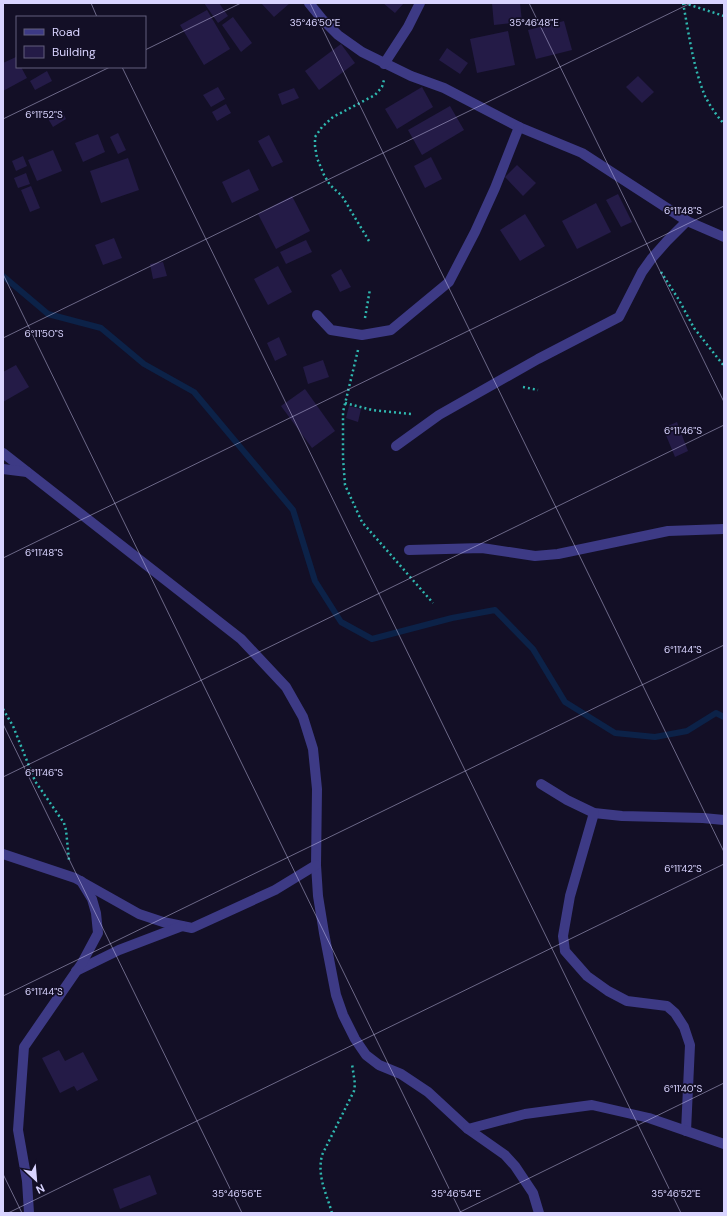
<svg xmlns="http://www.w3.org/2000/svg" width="727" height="1216" viewBox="0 0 727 1216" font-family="'DM Sans',sans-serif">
  <rect width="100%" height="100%" fill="#130f26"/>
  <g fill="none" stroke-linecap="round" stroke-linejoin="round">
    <polyline stroke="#0c2248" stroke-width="6" points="3,276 48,314 101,328 144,364 194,392 293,510 315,581 341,622 372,639 452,618 495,610 533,649 565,702 615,733 655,737 687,731 716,713 724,717"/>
  </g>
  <g fill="#241b47">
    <polygon points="204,3 219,3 228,16 218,23"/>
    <polygon points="261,3 290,3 274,17"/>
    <polygon points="383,3 404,3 395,13"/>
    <polygon points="492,3 520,3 522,22 494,25"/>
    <polygon points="207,10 230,49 204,65 180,25"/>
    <polygon points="233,17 252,43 241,52 222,25"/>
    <polygon points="564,21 572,50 536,59 528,30"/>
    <polygon points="508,31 515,65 477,73 470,39"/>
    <polygon points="341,44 355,63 319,90 305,71"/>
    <polygon points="447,48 468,63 460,74 439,60"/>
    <polygon points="16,57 17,67 21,67 27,78 3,91 3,63"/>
    <polygon points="47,71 52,81 35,90 30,81"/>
    <polygon points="638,76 654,92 642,103 626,87"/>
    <polygon points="218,87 225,99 211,107 203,95"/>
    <polygon points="422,87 433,107 397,129 385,109"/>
    <polygon points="294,88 299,98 282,105 278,94"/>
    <polygon points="226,104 231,113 217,121 212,112"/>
    <polygon points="450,106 464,130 422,155 408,130"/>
    <polygon points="61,109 66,119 53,127 47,117"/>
    <polygon points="118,133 126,150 118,154 110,137"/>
    <polygon points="98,134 105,152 83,162 75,143"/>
    <polygon points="269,135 283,162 272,167 258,141"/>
    <polygon points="53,150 62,171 37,181 28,160"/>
    <polygon points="23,156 27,166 16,171 12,161"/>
    <polygon points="431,157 442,179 425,188 414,166"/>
    <polygon points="128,158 139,190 101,203 90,171"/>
    <polygon points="517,165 536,183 523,196 505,177"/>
    <polygon points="249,169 259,190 232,203 222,182"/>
    <polygon points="26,173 30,184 18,188 14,178"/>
    <polygon points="31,186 40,208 30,212 21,190"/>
    <polygon points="618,194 632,222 621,227 606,200"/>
    <polygon points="292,196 310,231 276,249 258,214"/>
    <polygon points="596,203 611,232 577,249 562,221"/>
    <polygon points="525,214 545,246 520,261 500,230"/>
    <polygon points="114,238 122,258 103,265 95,245"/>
    <polygon points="306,240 312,252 286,264 280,252"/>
    <polygon points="163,262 167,276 153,279 150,264"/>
    <polygon points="278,266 292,292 268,305 254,279"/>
    <polygon points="341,269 351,287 340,292 331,275"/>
    <polygon points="279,337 287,355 275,361 267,343"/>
    <polygon points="323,360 329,377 308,384 303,367"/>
    <polygon points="16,365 29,387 3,402 3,372"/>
    <polygon points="305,389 335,431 312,448 281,406"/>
    <polygon points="349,406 361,409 358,422 346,418"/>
    <polygon points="677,422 688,451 675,457 663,428"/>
    <polygon points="59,1050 65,1061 83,1052 98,1080 77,1091 74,1086 60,1093 42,1058"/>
    <polygon points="150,1175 157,1194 120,1209 113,1189"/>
  </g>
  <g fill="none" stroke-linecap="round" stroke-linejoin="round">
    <g stroke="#2fb8b0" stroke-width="2.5" stroke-dasharray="2 3" stroke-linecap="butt">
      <path d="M683 3C689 34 693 67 705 96 710 106 717 116 724 124"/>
      <polyline points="684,3 724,16"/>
      <polyline points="369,241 342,196 330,185 324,175 317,158 315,146 315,137 322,127 333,117 375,95 382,87 384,80"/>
      <polyline points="661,272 679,300 694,328 724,366"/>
      <polyline points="365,318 370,289"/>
      <polyline points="358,350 343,412 343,458 345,485 362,522 433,603"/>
      <polyline points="523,387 538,390"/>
      <polyline points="345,403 372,410 412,414"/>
      <polyline points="3,709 13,726 35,781 64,823 66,830 69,860"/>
      <path d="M332 1213C326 1192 317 1177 322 1155L354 1091 355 1084 352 1064"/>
    </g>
    <g stroke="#3d3a85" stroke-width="10">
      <polyline points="309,3 322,19 338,35 362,52 411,76 444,88 519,127 582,153 687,221 724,237"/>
      <polyline points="384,64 408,27 420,3"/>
      <polyline points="317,315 331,330 362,335 391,330 449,282 475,232 495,188 519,127"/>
      <polyline points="396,446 439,415 538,359 619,317 642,272 652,258 667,241 687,221"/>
      <polyline points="3,453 241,639 286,687 303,717 313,749 317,789 316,865 318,896 324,933 336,995 343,1015 355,1039 366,1055 379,1065 401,1074 428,1092 468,1129 505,1155 515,1166 533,1193 539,1213"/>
      <polyline points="3,469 27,472"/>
      <polyline points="409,550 482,548 535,556 558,554 668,531 724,529"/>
      <polyline points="541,784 567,800 594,813 622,816 703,818 724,820"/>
      <polyline points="594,813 570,896 563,936 565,951 587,976 608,991 627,1001 667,1006 675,1013 684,1027 690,1045 686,1131"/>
      <polyline points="3,854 75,878 139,914 163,922 192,928 275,890 316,865"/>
      <polyline points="76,971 119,950 182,926"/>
      <polyline points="468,1129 525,1114 592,1105 649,1118 724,1144"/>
      <polyline points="29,1213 27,1181 18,1130 24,1047 82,963 98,933 96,913 92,899 81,881"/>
    </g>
  </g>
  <path fill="none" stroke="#d9d4ff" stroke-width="1" stroke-opacity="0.45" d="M91 3 97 17M310 3 724 852M529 3 724 402M145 50 241 3M122 67 681 1213M3 119 110 67M3 274 461 1213M3 338 691 3M3 558 724 206M3 724 242 1213M3 777 724 425M3 996 724 645M3 1174 22 1213M8 1213 724 864M458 1213 724 1083"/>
  <g font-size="10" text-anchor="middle" fill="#d9d4ff" stroke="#130f26" stroke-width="3.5" stroke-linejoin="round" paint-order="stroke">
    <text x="315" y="26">35°46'50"E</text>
    <text x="534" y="26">35°46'48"E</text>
    <text x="44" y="118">6°11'52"S</text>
    <text x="683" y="214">6°11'48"S</text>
    <text x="44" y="337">6°11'50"S</text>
    <text x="683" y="434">6°11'46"S</text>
    <text x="44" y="556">6°11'48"S</text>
    <text x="683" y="653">6°11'44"S</text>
    <text x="44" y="776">6°11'46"S</text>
    <text x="683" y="872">6°11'42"S</text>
    <text x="44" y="995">6°11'44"S</text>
    <text x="683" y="1092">6°11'40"S</text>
    <text x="237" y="1197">35°46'56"E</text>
    <text x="456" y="1197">35°46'54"E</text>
    <text x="676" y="1197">35°46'52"E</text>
  </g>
  <rect width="727" height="1216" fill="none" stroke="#d9d4ff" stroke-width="8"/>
  <rect x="16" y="16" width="130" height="52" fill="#130f26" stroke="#625e7d"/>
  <rect x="24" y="29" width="20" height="6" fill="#3d3a85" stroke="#625e7d"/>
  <text x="52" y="36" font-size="12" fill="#d9d4ff">Road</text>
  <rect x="24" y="46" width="20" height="12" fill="#241b47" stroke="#625e7d"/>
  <text x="52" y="56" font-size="12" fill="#d9d4ff">Building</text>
  <g transform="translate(36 1180) rotate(154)" stroke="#130f26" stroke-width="3" paint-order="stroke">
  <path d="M0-3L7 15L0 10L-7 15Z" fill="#d9d4ff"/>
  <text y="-6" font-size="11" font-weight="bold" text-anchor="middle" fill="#d9d4ff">N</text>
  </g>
</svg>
